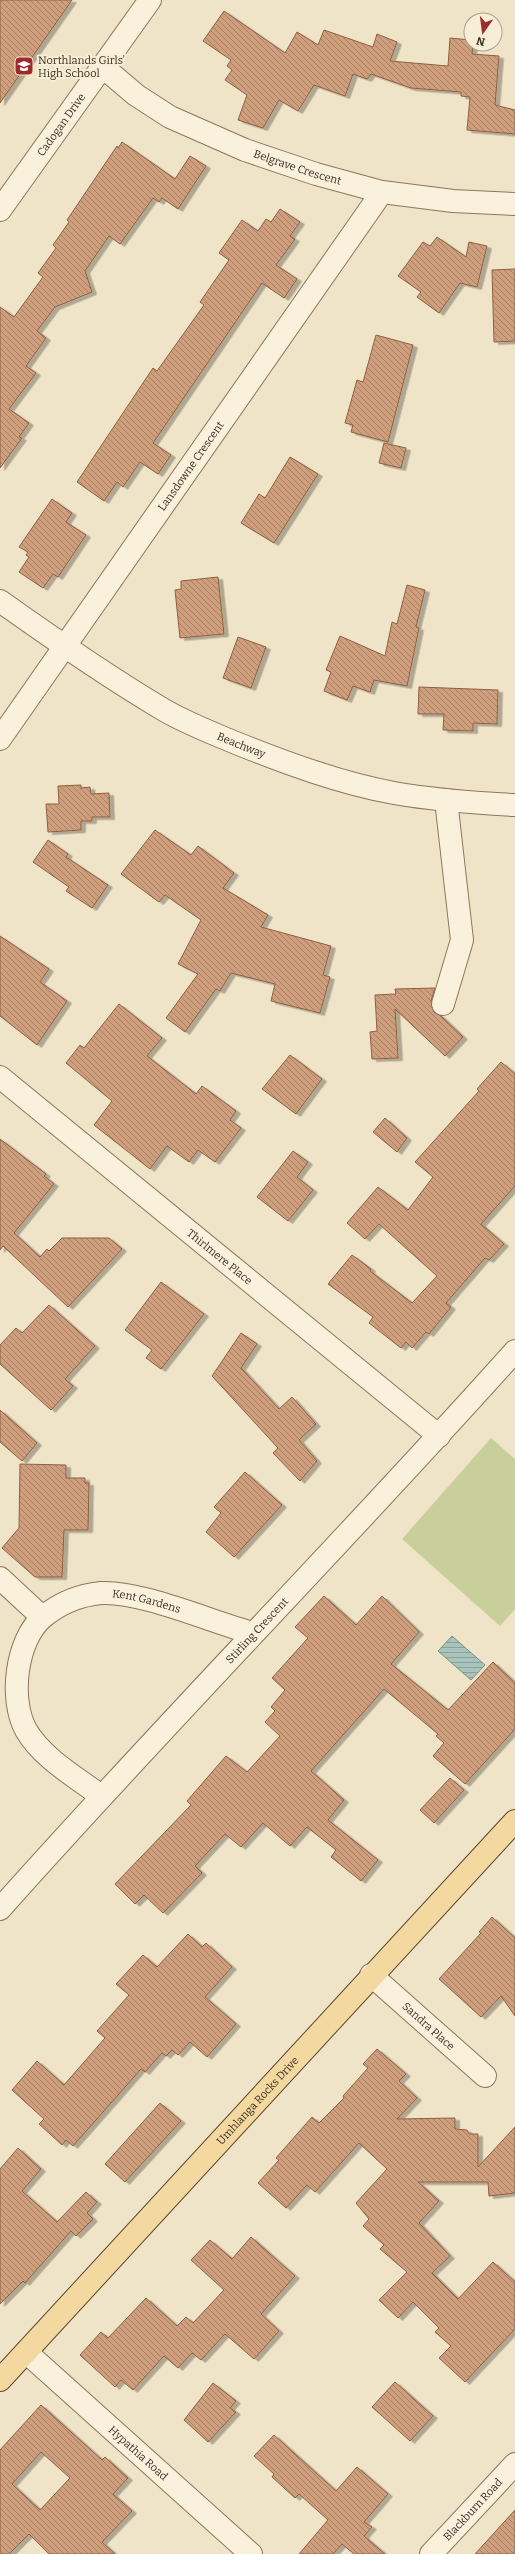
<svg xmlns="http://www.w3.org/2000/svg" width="515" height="2554" viewBox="0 0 515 2554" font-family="Bitter,serif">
  <defs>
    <pattern id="water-rules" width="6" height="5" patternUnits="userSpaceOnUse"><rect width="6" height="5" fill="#a9c4bc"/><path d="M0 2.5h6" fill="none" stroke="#8ba098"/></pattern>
    <pattern id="building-back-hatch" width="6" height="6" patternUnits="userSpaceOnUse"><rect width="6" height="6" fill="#cf9f7d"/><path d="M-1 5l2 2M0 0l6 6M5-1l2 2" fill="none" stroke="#a98266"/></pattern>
    <filter id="shadow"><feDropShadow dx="4.5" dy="2.5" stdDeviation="0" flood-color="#0004"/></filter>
  </defs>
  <rect width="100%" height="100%" fill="#f0e4c8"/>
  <polygon fill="#c9cf9b" points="491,1438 515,1459 515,1609 500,1626 402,1539"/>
  <polygon fill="url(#water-rules)" stroke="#6f938a" points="452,1636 485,1665 471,1680 438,1651"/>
  <g fill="url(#building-back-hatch)" stroke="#8d5f41" fill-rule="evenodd" filter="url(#shadow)">
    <polygon points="0,0 72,0 0,103"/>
    <polygon points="224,11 285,53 297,32 318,45 324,30 373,47 377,34 397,42 390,61 448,66 450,38 471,40 471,44 473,44 472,54 499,56 495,105 515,110 515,134 467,130 470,97 461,96 461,92 411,88 371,74 367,79 353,74 345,96 314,85 298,111 279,100 263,128 238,120 247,95 225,80 232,70 227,66 231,60 203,41"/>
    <polygon points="122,142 175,179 190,156 206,166 178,209 162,198 159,202 153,198 120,244 109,236 85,271 92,292 55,307 37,331 46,338 26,366 36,373 9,409 29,423 19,437 22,438 0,468 0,307 14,317 43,277 38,273 56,248 53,245 69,222 67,220 117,146 118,148"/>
    <polygon points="280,209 300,222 290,236 295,239 276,265 297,279 284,298 262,283 153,443 171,455 158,474 140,462 123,487 117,482 104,501 77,482 153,368 157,371 204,305 200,302 229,260 219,253 242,220 258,231 266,219 271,222"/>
    <polygon points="437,237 466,257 469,242 487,246 477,287 460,283 439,313 417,297 421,292 398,276 423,242 430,246"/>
    <polygon points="515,269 515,341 494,342 492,270"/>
    <polygon points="376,335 413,345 388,442 351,432 353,425 345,423 357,380 363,382"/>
    <polygon points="384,443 406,448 401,468 379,463"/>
    <polygon points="290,457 318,474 274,543 241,523 259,494 265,498"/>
    <polygon points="52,499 72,513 66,522 86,535 58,577 53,574 43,588 19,572 29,557 26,555 28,552 19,547"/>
    <polygon points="218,577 224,634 180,638 175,590 181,589 181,581"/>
    <polygon points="407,585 425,590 416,627 419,628 407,686 374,680 370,692 353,686 347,700 324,691 331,672 326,670 340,636 385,656 392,622 397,624"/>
    <polygon points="238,637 266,647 251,688 223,678"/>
    <polygon points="419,687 498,690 497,724 473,723 473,731 443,730 444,714 418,714"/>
    <polygon points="81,785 81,788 90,787 91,794 109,793 110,817 92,817 92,821 81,821 81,830 48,832 46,804 59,804 58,786"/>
    <polygon points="155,830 191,855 198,846 234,873 223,888 268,915 261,927 331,946 323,975 330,977 320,1013 271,1001 275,984 231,973 220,991 216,989 185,1032 166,1018 198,974 178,964 201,920 165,895 159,902 121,874"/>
    <polygon points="48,840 68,854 66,857 108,885 92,908 66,891 69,887 33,862"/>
    <polygon points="0,936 49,969 40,982 67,1001 37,1045 0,1016"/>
    <polygon points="435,988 431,1001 434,1012 441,1016 463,1037 445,1056 395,1009 398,1058 372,1059 370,1032 377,1031 375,995 396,994 395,989"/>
    <polygon points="119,1004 162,1038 147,1056 196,1094 202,1086 236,1111 230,1120 241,1128 215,1162 198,1150 189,1162 167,1146 150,1169 94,1125 112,1101 66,1063 80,1045 84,1048"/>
    <polygon points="290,1055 322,1079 296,1114 262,1089"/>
    <polygon points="501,1062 515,1074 515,1186 481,1224 504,1244 489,1260 485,1258 446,1303 451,1307 429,1334 426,1332 412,1348 406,1342 401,1348 369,1323 373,1317 328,1284 352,1255 371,1269 370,1271 412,1303 437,1276 379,1224 365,1239 347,1223 378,1187 408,1210 433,1177 415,1162 479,1091 477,1089"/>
    <polygon points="385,1118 407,1138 397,1152 373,1132"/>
    <polygon points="0,1139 46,1174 44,1176 54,1184 14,1233 40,1257 47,1249 49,1251 62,1238 109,1238 122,1249 68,1307 3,1246 0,1250"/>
    <polygon points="293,1151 308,1162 297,1177 313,1190 288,1221 257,1197"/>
    <polygon points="161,1282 204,1314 161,1369 146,1358 152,1350 125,1330"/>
    <polygon points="49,1305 95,1346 65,1379 73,1386 51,1410 0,1364 0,1345 16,1328 22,1333"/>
    <polygon points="241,1333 257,1344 241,1368 279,1409 292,1397 316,1424 299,1440 317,1461 300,1481 273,1453 278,1448 212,1376"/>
    <polygon points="0,1410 37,1443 22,1461 0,1442"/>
    <polygon points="20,1464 66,1465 66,1478 85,1478 85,1483 89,1483 88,1530 64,1530 62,1577 35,1577 2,1548 19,1528"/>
    <polygon points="245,1472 282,1505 234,1557 206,1532 221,1513 214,1507"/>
    <polygon points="324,1596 356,1625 382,1596 419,1632 391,1664 448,1710 493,1662 515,1683 515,1729 465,1784 433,1756 444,1743 436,1736 438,1734 384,1689 311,1771 344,1800 328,1820 378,1860 361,1881 331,1857 336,1850 307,1827 290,1846 263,1823 241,1847 225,1834 195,1866 202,1873 163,1913 144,1895 135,1904 115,1884 191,1805 187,1801 226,1756 247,1772 280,1736 265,1722 275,1711 271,1707 285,1690 272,1678 308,1638 295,1627"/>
    <polygon points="450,1778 464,1790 434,1823 420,1810"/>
    <polygon points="492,1917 515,1938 515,2016 501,1996 481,2017 439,1979 481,1933 479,1932"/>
    <polygon points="188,1934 202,1947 206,1943 232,1967 205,1997 236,2024 207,2057 190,2042 178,2055 172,2050 166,2056 162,2053 145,2072 141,2069 73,2146 66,2140 62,2145 39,2124 44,2119 12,2090 37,2061 64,2085 105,2038 97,2031 129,1995 116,1984 143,1955 157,1967"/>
    <polygon points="377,2049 406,2074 399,2081 417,2098 397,2119 455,2118 455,2129 467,2130 469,2134 478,2134 478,2167 515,2127 515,2193 489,2196 488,2182 418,2182 439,2201 419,2223 450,2256 432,2273 458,2299 493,2262 515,2282 515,2329 465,2382 439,2358 451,2346 435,2332 439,2328 413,2302 398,2318 379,2300 407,2272 380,2249 384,2245 363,2226 369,2219 356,2203 387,2169 359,2143 315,2192 307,2185 286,2208 258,2183 279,2160 276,2158 312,2117 319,2123 344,2098 343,2096 368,2068 363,2064"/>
    <polygon points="160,2103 181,2121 125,2182 105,2164"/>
    <polygon points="18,2148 41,2169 22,2191 57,2222 86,2192 97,2202 87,2213 93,2219 76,2236 71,2231 25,2283 23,2281 0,2304 0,2169"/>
    <polygon points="251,2237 295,2276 261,2314 279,2331 254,2359 225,2334 201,2360 192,2353 178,2368 164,2356 133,2390 121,2380 115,2387 80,2355 101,2332 108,2338 146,2298 177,2326 186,2317 193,2323 224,2290 191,2260 210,2240 232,2259"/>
    <polygon points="395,2382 433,2416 410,2441 372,2407"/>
    <polygon points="213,2383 236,2401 230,2408 236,2412 208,2442 184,2420"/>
    <path d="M41 2405 102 2460 105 2457 128 2478 113 2494 132 2511 102 2542 115 2554H49L29 2534 9 2554H0V2450ZM41 2452 70 2478 40 2510 12 2484Z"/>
    <polygon points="274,2435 336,2491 357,2467 388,2494 364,2522 372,2527 364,2536 385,2554 354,2554 342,2544 333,2554 299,2554 328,2520 299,2494 295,2498 272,2477 274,2474 254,2456"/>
    <polygon points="515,2510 515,2554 475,2554"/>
  </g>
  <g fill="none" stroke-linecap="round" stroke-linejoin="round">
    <defs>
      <g id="minor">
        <path id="s1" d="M103 67 136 95 170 117 245 150 316 174 382 192 453 201 515 204"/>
        <path id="s2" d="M0 210 150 0"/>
        <path id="s3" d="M0 601C52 638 104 674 159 707 183 722 210 732 236 743 286 763 340 783 394 793 434 800 474 803 515 805"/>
        <path id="s4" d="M0 739 382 192"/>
        <polyline points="443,1004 462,940 446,800"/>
        <path id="s5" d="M0 1077 439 1436"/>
        <polyline points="0,1578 42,1617"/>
        <path id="s6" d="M101 1796C76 1777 42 1758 26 1730 9 1699 16 1640 43 1617 60 1603 80 1595 101 1593 142 1591 211 1622 253 1633"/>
        <path id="s7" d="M0 1909C168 1720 346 1540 515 1351"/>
        <path id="s8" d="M371 1975 485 2076"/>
        <path id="s9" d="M26 2352 251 2554"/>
        <path id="s10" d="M431 2554 515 2464"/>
      </g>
      <g id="major">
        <path id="s11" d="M0 2380 515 1821"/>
      </g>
    </defs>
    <use href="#minor" stroke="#8d765c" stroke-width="24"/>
    <use href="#major" stroke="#5b4430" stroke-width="24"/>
    <use href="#minor" stroke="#faf1dc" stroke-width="22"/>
    <use href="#major" stroke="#f3d9a0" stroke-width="22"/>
  </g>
  <defs>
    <symbol id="school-square" viewBox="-11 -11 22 22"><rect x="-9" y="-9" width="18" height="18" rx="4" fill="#9e2a2b" stroke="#f7eed8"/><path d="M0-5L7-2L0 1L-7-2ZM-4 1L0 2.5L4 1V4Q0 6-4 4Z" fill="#fff"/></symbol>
  </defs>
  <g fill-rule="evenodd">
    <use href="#school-square" x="13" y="55" width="22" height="22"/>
  </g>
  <g text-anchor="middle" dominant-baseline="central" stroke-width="4" stroke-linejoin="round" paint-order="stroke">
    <g font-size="11" fill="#3d2e20" stroke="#f7eed8" text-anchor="start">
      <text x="38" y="60">Northlands Girls'<tspan x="38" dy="13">High School</tspan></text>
    </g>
    <g font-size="11" fill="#3d2e20" stroke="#f7eed8">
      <text stroke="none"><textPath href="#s2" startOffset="105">Cadogan Drive</textPath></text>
      <text stroke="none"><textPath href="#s1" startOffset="221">Belgrave Crescent</textPath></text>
      <text stroke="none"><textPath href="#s4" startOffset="333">Lansdowne Crescent</textPath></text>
      <text stroke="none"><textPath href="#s3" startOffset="282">Beachway</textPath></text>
      <text stroke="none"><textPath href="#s5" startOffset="284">Thirlmere Place</textPath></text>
      <text stroke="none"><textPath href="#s6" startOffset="332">Kent Gardens</textPath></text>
      <text stroke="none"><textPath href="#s7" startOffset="379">Stirling Crescent</textPath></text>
      <text stroke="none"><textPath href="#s8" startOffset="77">Sandra Place</textPath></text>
      <text stroke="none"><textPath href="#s11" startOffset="380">Umhlanga Rocks Drive</textPath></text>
      <text stroke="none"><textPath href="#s9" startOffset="151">Hypathia Road</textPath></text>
      <text stroke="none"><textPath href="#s10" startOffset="61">Blackburn Road</textPath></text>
    </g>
  </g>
  <g transform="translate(483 32) rotate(194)"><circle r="19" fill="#f7eed8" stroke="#ada18e"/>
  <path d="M0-3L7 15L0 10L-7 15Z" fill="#9e2a2b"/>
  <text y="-6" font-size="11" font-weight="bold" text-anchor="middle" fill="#3d2e20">N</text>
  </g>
</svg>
